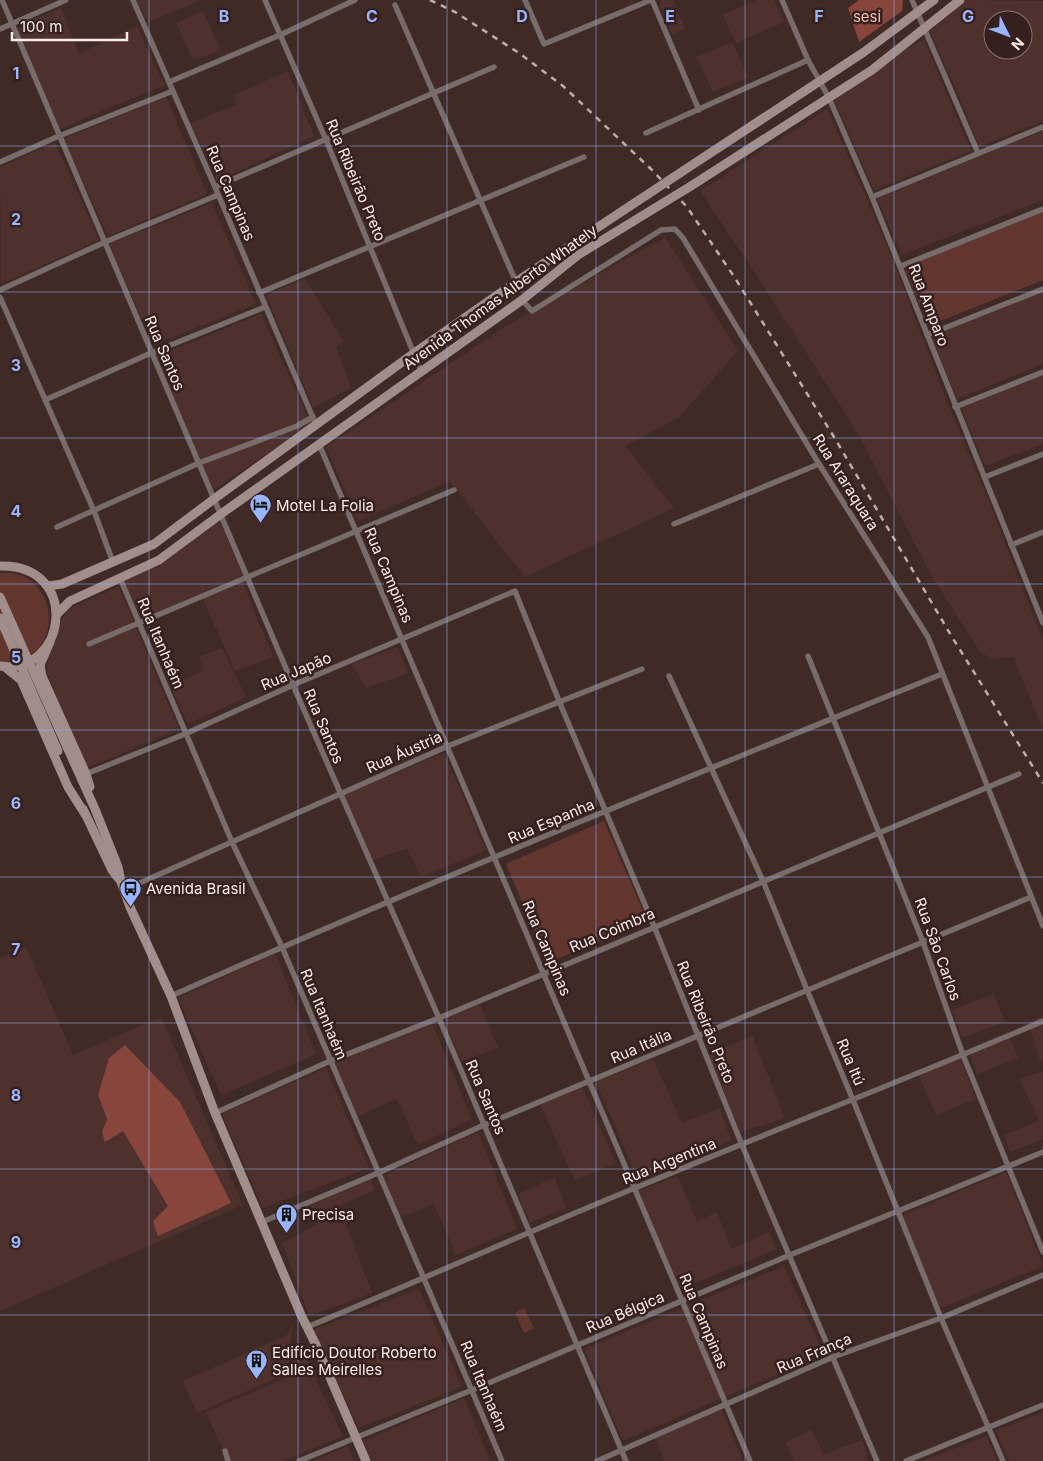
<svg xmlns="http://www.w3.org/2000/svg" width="1043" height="1461" viewBox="0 0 1043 1461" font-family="Inter,sans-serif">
  <rect width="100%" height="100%" fill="#402a26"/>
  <g fill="#4e312d" fill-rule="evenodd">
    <polygon points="137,0 198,0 199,1 148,22"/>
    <polygon points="661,0 673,0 685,29 672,35 660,6"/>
    <polygon points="756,0 774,0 784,22 736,43 723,15"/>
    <path d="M967 0 1043 1V121L979 147 965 110 930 31ZM993 20H1023V50H993Z"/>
    <polygon points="61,8 79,54 137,26 164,85 60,129 17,27"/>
    <polygon points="203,11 220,50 198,59 193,59 176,23"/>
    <polygon points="924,40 971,151 874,190 834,100 902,51"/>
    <polygon points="732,42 748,77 713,92 697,57"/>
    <polygon points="288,71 314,136 217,181 191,123 236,105 234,95"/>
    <polygon points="166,97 207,194 108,236 63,139"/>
    <polygon points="827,109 889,250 945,397 991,507 1043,641 1043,729 1013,657 994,659 981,653 931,575 858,433 746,259 700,191"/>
    <polygon points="1043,131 1043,200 902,255 877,198"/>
    <polygon points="55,143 99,240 1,284 0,167"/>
    <polygon points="212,203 256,304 153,345 109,244"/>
    <polygon points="665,237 738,351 678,418 625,446 674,508 525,577 450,481 358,521 326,447 508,325"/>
    <polygon points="305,279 344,342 336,346 351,388 313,407 266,295"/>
    <polygon points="1043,292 1043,364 957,399 931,336"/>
    <polygon points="261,314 311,425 213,490 157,356"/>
    <polygon points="1043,375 1043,444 985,466 961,408"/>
    <polygon points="219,520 243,575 141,619 124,580 165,561"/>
    <polygon points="243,583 273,657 235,671 203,599"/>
    <polygon points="119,587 179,729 87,768 47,673 48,655 66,610"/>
    <polygon points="397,647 409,673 366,688 352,664"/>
    <polygon points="222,648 246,697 188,724 170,686 204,671 199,657"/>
    <polygon points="444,753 486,850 421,877 407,848 373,860 344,795"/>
    <polygon points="26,947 73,1055 161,1017 243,1205 0,1311 0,958"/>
    <polygon points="275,954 316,1054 221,1095 178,998"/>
    <polygon points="994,994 1005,1022 962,1038 952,1010"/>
    <polygon points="480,1004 498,1048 462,1061 443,1020"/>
    <polygon points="1043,1016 1043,1060 1040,1061 1028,1022"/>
    <polygon points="432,1023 472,1119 418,1145 397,1099 358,1116 334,1063"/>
    <polygon points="1008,1032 1018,1058 977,1074 968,1049"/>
    <polygon points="752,1035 785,1118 741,1132 709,1055"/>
    <polygon points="958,1053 976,1099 936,1115 917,1071"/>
    <polygon points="653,1059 682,1123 720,1108 731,1141 637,1178 596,1082"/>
    <polygon points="326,1068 369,1168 263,1208 222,1114"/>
    <polygon points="1043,1071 1043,1139 1010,1152 1004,1135 1039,1121 1020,1079"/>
    <polygon points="582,1087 616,1163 575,1180 540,1105"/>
    <polygon points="478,1132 517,1229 456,1255 434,1204 401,1217 383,1176"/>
    <polygon points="1006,1172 1043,1266 941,1308 900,1216"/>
    <polygon points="370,1176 375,1190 339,1206 372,1293 309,1316 282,1243 316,1225 311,1206"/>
    <polygon points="677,1176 697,1221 717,1212 731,1249 769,1232 777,1249 681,1289 638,1191"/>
    <polygon points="555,1177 566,1208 530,1223 518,1194"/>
    <polygon points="784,1266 824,1354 623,1441 584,1349"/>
    <polygon points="419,1289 462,1387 359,1428 313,1330"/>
    <polygon points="293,1323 290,1343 295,1350 300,1349 305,1351 310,1363 197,1413 183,1381 287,1335"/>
    <polygon points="310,1368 343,1436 283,1461 228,1461 206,1412"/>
    <polygon points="464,1398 490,1461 372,1461 363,1441"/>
    <polygon points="721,1407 743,1461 664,1461 654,1436"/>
    <polygon points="1043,1412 1043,1461 1009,1461 996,1431"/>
    <polygon points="811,1430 824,1454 862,1440 868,1461 794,1461 786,1442"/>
    <polygon points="987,1436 997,1461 922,1461"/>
    <polygon points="348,1446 354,1461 313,1461"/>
  </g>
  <g fill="#62352f">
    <polygon points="1043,212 1043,280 928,326 905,267"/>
    <path d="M0 573C56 567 68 651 15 661 11 662 5 662 0 662Z"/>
    <polygon points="604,821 647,920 548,963 506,864"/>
    <polygon points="524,1308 534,1328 524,1333 515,1313"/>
  </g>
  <g fill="#88453c">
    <polygon points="859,0 903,0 902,11 859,42 848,8"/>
    <polygon points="125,1045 180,1102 231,1203 158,1236 153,1221 168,1206 123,1131 105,1142 102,1132 107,1119 98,1095 109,1058"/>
  </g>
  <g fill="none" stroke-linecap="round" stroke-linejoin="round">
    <g stroke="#786c6a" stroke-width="5.5">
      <polyline points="2,0 293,685 439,1018 626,1461"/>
      <polyline points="133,0 215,187 316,425"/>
      <polyline points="265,0 326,140 421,371"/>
      <polyline points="525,0 544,44 651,0"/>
      <polyline points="652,0 699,110"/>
      <polyline points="782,0 808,60 829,98 872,197 1043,623"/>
      <polyline points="912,0 978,153"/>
      <polyline points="395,5 516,282"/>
      <polyline points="0,29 66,0"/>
      <polyline points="169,82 280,35 355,0"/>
      <polyline points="646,133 808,60"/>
      <polyline points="0,162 59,136 173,91"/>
      <polyline points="215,187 494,67"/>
      <polyline points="872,197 1043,127"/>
      <polyline points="901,266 1043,209"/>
      <polyline points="0,290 105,242 218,195"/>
      <polyline points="259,293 584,157"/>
      <polyline points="0,297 94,511 113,562"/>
      <polyline points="522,300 532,311 661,230 675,229 683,238 819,464 928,637 1043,926"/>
      <polyline points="927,335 1043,289"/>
      <polyline points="45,400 151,353 265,307"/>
      <polyline points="955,407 1043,372"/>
      <polyline points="319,444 750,1461"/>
      <polyline points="985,477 1043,454"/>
      <polyline points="674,524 819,464"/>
      <polyline points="57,527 199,463 297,426 313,417"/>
      <polyline points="1011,545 1043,532"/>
      <polyline points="120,578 232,842 282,947 502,1461"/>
      <polyline points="89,644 454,490"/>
      <polyline points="808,656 923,942 963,1055 1043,1252"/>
      <polyline points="669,676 763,881 807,990 853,1100 941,1318 1003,1461"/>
      <polyline points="86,774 185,734 293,685 515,591 559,701 654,926 742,1145 877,1461"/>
      <polyline points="124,890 448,746 642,669"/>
      <path d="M171 996C425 883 684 779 942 674"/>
      <polyline points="215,1113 330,1061 439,1018 1019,774"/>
      <polyline points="262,1222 378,1173 484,1125 1031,897"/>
      <path d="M307 1327C417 1282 525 1233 635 1188 771 1131 908 1079 1043 1021"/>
      <polyline points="225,1451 228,1461"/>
      <polyline points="299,1461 472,1390 790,1255 1043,1152"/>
      <polyline points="597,1461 833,1357 941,1318 1043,1275"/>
      <polyline points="906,1461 1043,1405"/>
    </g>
    <g stroke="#a18e8b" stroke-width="9">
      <polyline points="683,171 864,52 934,0"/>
      <polyline points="691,186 872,70 960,0"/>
      <path d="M0 566C82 564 67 676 0 666"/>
      <polyline points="48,586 62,584 154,544 214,499 413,354 516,282 571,245"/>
      <polyline points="57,614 70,601 159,560 221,514 522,300 578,255"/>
      <polyline points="50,642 40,665 42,676 86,774 90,787"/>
      <polyline points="5,667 21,680 68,787 85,814"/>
      <polyline points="67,747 95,809 118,867 121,882 130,907 171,996 215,1113 301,1315 316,1345 366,1461"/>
      <polyline points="83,809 112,870 119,879"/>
    </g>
    <polyline stroke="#bfadaa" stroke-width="2.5" stroke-dasharray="6 6" stroke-linecap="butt" points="430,0 455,12 519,53 563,86 652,170 687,207 735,278 834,437 952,637 1043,783"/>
    <g stroke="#a18e8b" stroke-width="9">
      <polyline points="571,245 683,171"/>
      <polyline points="578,255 691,186"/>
      <polyline points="0,597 67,747"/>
      <polyline points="0,618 58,751"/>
    </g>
  </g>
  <path fill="none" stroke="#98b5fd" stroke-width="1" stroke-opacity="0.55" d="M149 0V1461M298 0V1461M447 0V1461M596 0V1461M745 0V1461M894 0V1461M0 146H1043M0 292H1043M0 438H1043M0 584H1043M0 730H1043M0 877H1043M0 1023H1043M0 1169H1043M0 1315H1043"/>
  <defs>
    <symbol id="hotel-pin" viewBox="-11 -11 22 30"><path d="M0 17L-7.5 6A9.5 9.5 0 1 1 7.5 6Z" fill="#98b5fd" stroke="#35201d"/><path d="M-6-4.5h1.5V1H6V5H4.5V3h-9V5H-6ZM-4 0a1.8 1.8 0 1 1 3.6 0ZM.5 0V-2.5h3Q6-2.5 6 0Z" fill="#111"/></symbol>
    <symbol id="bus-pin" viewBox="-11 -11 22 30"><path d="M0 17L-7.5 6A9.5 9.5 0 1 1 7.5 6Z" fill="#98b5fd" stroke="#35201d"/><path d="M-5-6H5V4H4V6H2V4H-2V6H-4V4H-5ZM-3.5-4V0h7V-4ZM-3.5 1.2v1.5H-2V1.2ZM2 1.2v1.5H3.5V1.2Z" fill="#111"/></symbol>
    <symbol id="building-pin" viewBox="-11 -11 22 30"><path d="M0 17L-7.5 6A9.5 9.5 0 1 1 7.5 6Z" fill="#98b5fd" stroke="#35201d"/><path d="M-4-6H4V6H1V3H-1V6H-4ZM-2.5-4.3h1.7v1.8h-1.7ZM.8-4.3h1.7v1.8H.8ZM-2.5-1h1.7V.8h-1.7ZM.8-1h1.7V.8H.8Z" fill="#111"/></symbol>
  </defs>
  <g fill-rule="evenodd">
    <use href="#hotel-pin" x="248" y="492" width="25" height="34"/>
    <use href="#bus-pin" x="118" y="876" width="25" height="34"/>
    <use href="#building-pin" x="274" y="1202" width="25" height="34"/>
    <use href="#building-pin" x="244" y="1348" width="25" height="34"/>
  </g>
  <g text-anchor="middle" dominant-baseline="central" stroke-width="5" stroke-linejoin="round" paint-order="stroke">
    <g font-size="15" fill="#f8bab0" stroke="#35201d">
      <text x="867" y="16">sesi</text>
    </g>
    <g font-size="15" fill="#fcecea" stroke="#35201d">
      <text transform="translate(356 180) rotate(67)">Rua Ribeirão Preto</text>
      <text transform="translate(231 193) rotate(67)">Rua Campinas</text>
      <text transform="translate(500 297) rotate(-36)">Avenida Thomas Alberto Whately</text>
      <text transform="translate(929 305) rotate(69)">Rua Amparo</text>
      <text transform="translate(165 353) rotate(67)">Rua Santos</text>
      <text transform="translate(846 482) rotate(58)">Rua Araraquara</text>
      <text transform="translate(389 575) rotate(67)">Rua Campinas</text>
      <text transform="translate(161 643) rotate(67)">Rua Itanhaém</text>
      <text transform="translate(296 671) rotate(-23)">Rua Japão</text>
      <text transform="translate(324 726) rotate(67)">Rua Santos</text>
      <text transform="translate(404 752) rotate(-24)">Rua Áustria</text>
      <text transform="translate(551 821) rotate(-23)">Rua Espanha</text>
      <text transform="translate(612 930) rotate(-23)">Rua Coimbra</text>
      <text transform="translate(547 948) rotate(67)">Rua Campinas</text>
      <text transform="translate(938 949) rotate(70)">Rua São Carlos</text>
      <text transform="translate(324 1014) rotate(67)">Rua Itanhaém</text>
      <text transform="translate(706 1022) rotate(68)">Rua Ribeirão Preto</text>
      <text transform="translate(641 1046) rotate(-23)">Rua Itália</text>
      <text transform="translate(851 1062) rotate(67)">Rua Itú</text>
      <text transform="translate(486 1097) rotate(67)">Rua Santos</text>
      <text transform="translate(669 1161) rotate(-22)">Rua Argentina</text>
      <text transform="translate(625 1312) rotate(-23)">Rua Bélgica</text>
      <text transform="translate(704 1321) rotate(67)">Rua Campinas</text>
      <text transform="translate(814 1353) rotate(-23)">Rua França</text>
      <text transform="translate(484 1386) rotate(67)">Rua Itanhaém</text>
    </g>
    <g font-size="15" fill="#fcecea" stroke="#35201d" text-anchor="start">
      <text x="276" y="505">Motel La Folia</text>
      <text x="146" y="888">Avenida Brasil</text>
      <text x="302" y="1214">Precisa</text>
      <text x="272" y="1352">Edifício Doutor Roberto<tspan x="272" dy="17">Salles Meirelles</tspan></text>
    </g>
  </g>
  <g font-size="16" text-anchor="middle" font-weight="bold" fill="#98b5fd" stroke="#35201d" stroke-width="5" stroke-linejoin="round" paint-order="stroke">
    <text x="224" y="22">B</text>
    <text x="372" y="22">C</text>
    <text x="522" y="22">D</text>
    <text x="670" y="22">E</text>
    <text x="819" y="22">F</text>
    <text x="968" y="22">G</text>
    <text x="16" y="79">1</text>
    <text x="16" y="225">2</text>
    <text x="16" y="371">3</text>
    <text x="16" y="517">4</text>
    <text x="16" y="663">5</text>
    <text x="16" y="809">6</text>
    <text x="16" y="955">7</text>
    <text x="16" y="1101">8</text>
    <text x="16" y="1248">9</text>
  </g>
  <g transform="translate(1008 35) rotate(132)"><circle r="24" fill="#35201d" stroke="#85726f"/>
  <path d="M0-4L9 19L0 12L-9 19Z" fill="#98b5fd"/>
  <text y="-8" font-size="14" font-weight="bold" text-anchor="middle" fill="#fcecea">N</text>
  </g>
  <path d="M12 32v8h115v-8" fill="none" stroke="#fcecea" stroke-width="2.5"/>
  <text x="20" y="32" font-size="15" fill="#fcecea" stroke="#35201d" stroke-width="4" paint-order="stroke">100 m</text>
</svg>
